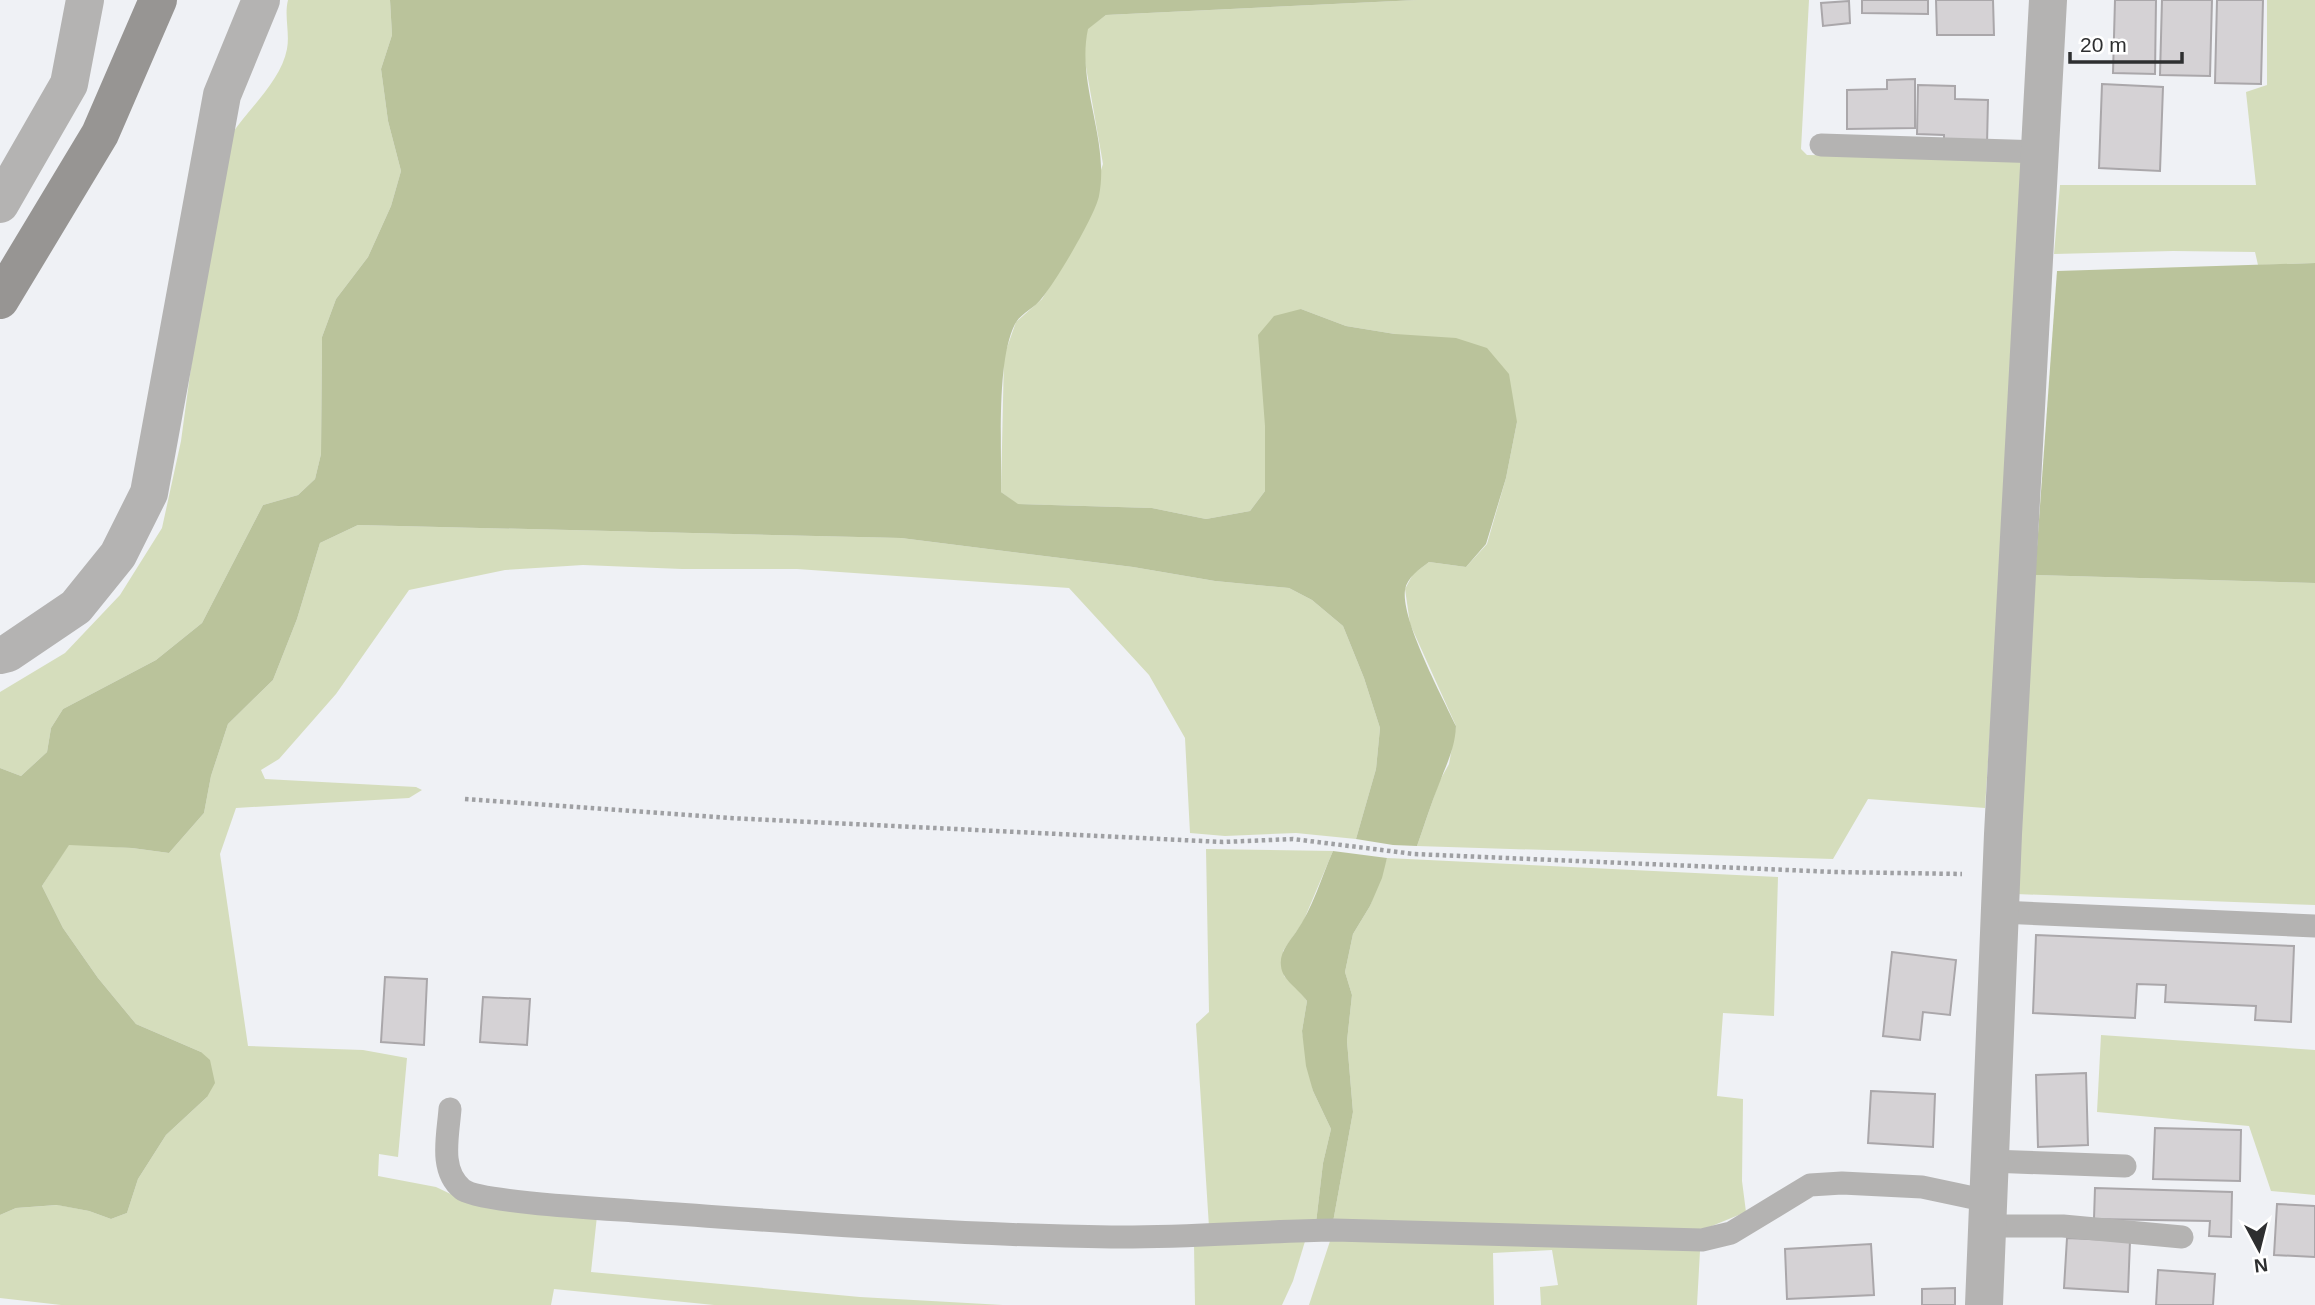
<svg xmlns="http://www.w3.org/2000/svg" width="2315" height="1305" viewBox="0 0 2315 1305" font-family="Helvetica,sans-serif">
  <rect width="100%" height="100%" fill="#eff1f5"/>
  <g fill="#d5ddbc">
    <path d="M288 0H390L392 35 381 69 388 121 401 171 391 206 368 257 336 299 322 337 321 454 315 479 298 495 263 505 202 623 156 660 63 709 51 728 47 752 21 776 0 768V692L65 653 120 595 162 528 181 441 197 323 231 135C249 108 281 81 287 49 290 33 284 16 288 0Z"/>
    <polygon points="1417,0 1809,0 1801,149 1807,155 2027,159 1985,808 1868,799 1833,859 1417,846 1439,782 1449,764 1456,726 1410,624 1405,589 1413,574 1429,562 1466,567 1487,544 1506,478 1517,422 1395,334 1346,326 1301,309 1265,426 1265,491 1250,511 1206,519 1152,508 1017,504 1001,492 1004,356 1016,322 1042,299 1078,240 1103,164 1083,50 1087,29 1106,15"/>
    <polygon points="2267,0 2315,0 2315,263 2258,265 2255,252 2173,251 2054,254 2060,185 2256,185 2246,92 2267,85"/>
    <polygon points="358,525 901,538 1133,567 1215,581 1289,588 1312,600 1343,626 1364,678 1380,728 1376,769 1356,839 1296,833 1225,836 1190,833 1185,738 1149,675 1069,588 797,569 682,569 583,565 505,570 409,590 336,694 279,759 261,770 265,779 416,787 422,790 409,798 236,808 220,854 248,1046 363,1050 407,1058 398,1157 379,1154 378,1176 436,1187 459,1198 597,1216 591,1272 860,1297 1003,1305 714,1305 554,1289 551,1305 61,1305 0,1298 0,1215 16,1208 58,1205 89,1211 111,1219 127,1213 138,1179 166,1135 207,1097 201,1052 136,1024 98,978 63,928 42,886 69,844 132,848 169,853 204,813 211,776 228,724 273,680 297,619 320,543"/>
    <polygon points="2035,575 2315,583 2315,905 2016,894"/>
    <polygon points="1206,849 1333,851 1303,922 1283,951 1284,976 1299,990 1307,1001 1302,1031 1313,1091 1331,1129 1323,1163 1316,1223 1209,1227 1196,1024 1209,1012"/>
    <polygon points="1387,858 1778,877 1774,1016 1723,1013 1717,1096 1743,1099 1742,1181 1746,1212 1707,1228 1676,1232 1333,1222 1353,1112 1347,1041 1352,995 1345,972 1353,934 1370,906"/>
    <polygon points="2101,1035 2315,1050 2315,1195 2271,1191 2249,1126 2097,1112"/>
    <polygon points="1306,1238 1293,1281 1282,1305 1195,1305 1194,1245"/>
    <polygon points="1331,1238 1700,1251 1697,1305 1541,1305 1540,1287 1558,1285 1552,1250 1493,1253 1494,1305 1309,1305"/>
  </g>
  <g fill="#bac39b">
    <path d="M390 0H1417L1106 15 1088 29C1076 84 1110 140 1099 196 1095 216 1056 281 1042 298 1035 308 1021 313 1015 324 996 361 1002 448 1001 492L1018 504 1152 508 1206 519 1250 511 1265 491V426L1258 335 1274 316 1301 309 1346 326 1395 334 1456 338 1487 348 1509 374 1517 422 1506 478 1486 544 1466 567 1429 562C1420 569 1407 577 1405 590 1401 620 1442 696 1456 726 1455 748 1447 763 1439 784 1431 804 1424 826 1417 846L1393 845 1356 839 1376 769 1380 728 1364 678 1343 626 1312 600 1289 588 1215 581 1133 567 901 538 358 525 320 543 297 619 273 680 228 724 211 776 204 813 169 853 132 848 69 845 42 886 63 928 98 978 136 1024 201 1052 210 1060 215 1083 207 1097 166 1135 138 1179 127 1213 111 1219 89 1211 57 1205 16 1208 0 1215V768L21 776 47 752 51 728 63 709 156 660 202 623 263 505 298 495 315 479 321 454 322 337 336 299 368 257 391 206 401 171 388 121 381 69 392 35Z"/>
    <polygon points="2315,263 2315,583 2035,575 2057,271"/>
    <path d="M1333 851 1387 858 1382 878 1370 906 1353 934 1345 972 1352 995 1347 1041 1353 1112 1333 1222 1316 1223 1323 1163 1331 1129 1313 1091 1306 1066 1302 1031 1307 1001C1299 989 1282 980 1281 966 1279 953 1289 942 1296 932 1313 908 1321 878 1333 851Z"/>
  </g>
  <g fill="#d5d2d5" stroke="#aaa7aa" stroke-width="2">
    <polygon points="1862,0 1928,0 1928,14 1862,13"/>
    <polygon points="1936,0 1993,0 1994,35 1937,35"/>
    <polygon points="2115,0 2156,0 2155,74 2113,73"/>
    <polygon points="2162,0 2212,0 2210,76 2160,75"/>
    <polygon points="2217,0 2263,0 2261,84 2215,83"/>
    <polygon points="1849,1 1850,23 1823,26 1821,3"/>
    <polygon points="1915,79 1915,128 1847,129 1847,90 1887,89 1887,80"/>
    <polygon points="2102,84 2163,87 2160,171 2099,168"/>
    <polygon points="1918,85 1955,86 1955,99 1988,100 1987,145 1944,144 1944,135 1917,134"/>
    <polygon points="2036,935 2294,946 2291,1022 2255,1020 2256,1006 2165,1002 2166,985 2137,984 2135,1018 2033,1013"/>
    <polygon points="1892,952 1956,960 1950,1015 1923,1012 1920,1040 1883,1036"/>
    <polygon points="385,977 427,979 424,1045 381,1042"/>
    <polygon points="483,997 530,999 527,1045 480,1042"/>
    <polygon points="2086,1073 2088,1145 2038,1147 2036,1075"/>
    <polygon points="1871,1091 1935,1094 1933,1147 1868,1143"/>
    <polygon points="2155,1128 2241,1130 2240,1181 2153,1179"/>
    <polygon points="2095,1188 2232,1192 2231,1237 2209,1236 2210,1221 2094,1219"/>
    <polygon points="2277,1204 2315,1206 2315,1257 2274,1255"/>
    <polygon points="2067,1238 2130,1241 2128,1292 2064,1288"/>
    <polygon points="1871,1244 1874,1295 1787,1299 1785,1249"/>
    <polygon points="2158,1270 2215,1274 2213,1305 2156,1305"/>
    <polygon points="1955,1288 1955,1305 1922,1305 1922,1289"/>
  </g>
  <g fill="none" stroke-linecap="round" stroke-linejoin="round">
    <polyline stroke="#9fa0a3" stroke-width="4.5" stroke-dasharray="3.5 3.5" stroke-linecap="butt" points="465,799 729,818 1223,842 1293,839 1414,854 1834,872 1962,874"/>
    <g stroke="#b4b3b2" stroke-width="23">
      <polyline points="1821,145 2041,152"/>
      <polyline points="2000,912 2315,926"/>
      <path d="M450 1109C448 1136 439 1170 462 1189 477 1202 607 1209 634 1211 793 1222 952 1235 1111 1237 1185 1238 1259 1231 1334 1230L1702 1240 1731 1233 1810 1185 1842 1183 1922 1187 1988 1201"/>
      <polyline points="1990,1161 2125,1166"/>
      <polyline points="1987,1226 2063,1226 2182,1237"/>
    </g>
    <g stroke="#b4b3b2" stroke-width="38">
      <polyline points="0,204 69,84 85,0"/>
      <polyline points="0,655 8,653 76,607 118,555 149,493 222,95 261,0"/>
      <polyline points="1984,1305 2003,834 2048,0"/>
    </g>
    <polyline stroke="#979593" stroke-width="38" points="0,300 100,134 158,0"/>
  </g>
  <g transform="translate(2259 1249) rotate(173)" stroke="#ffffff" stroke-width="5" paint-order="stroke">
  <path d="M0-5L12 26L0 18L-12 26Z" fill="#2e2f30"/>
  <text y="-10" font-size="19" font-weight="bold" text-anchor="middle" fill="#2e2f30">N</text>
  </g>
  <path d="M2070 52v10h112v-10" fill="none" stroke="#2e2f30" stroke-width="3.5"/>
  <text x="2080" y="52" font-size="21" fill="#2e2f30" stroke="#ffffff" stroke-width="5" paint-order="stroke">20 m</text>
</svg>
